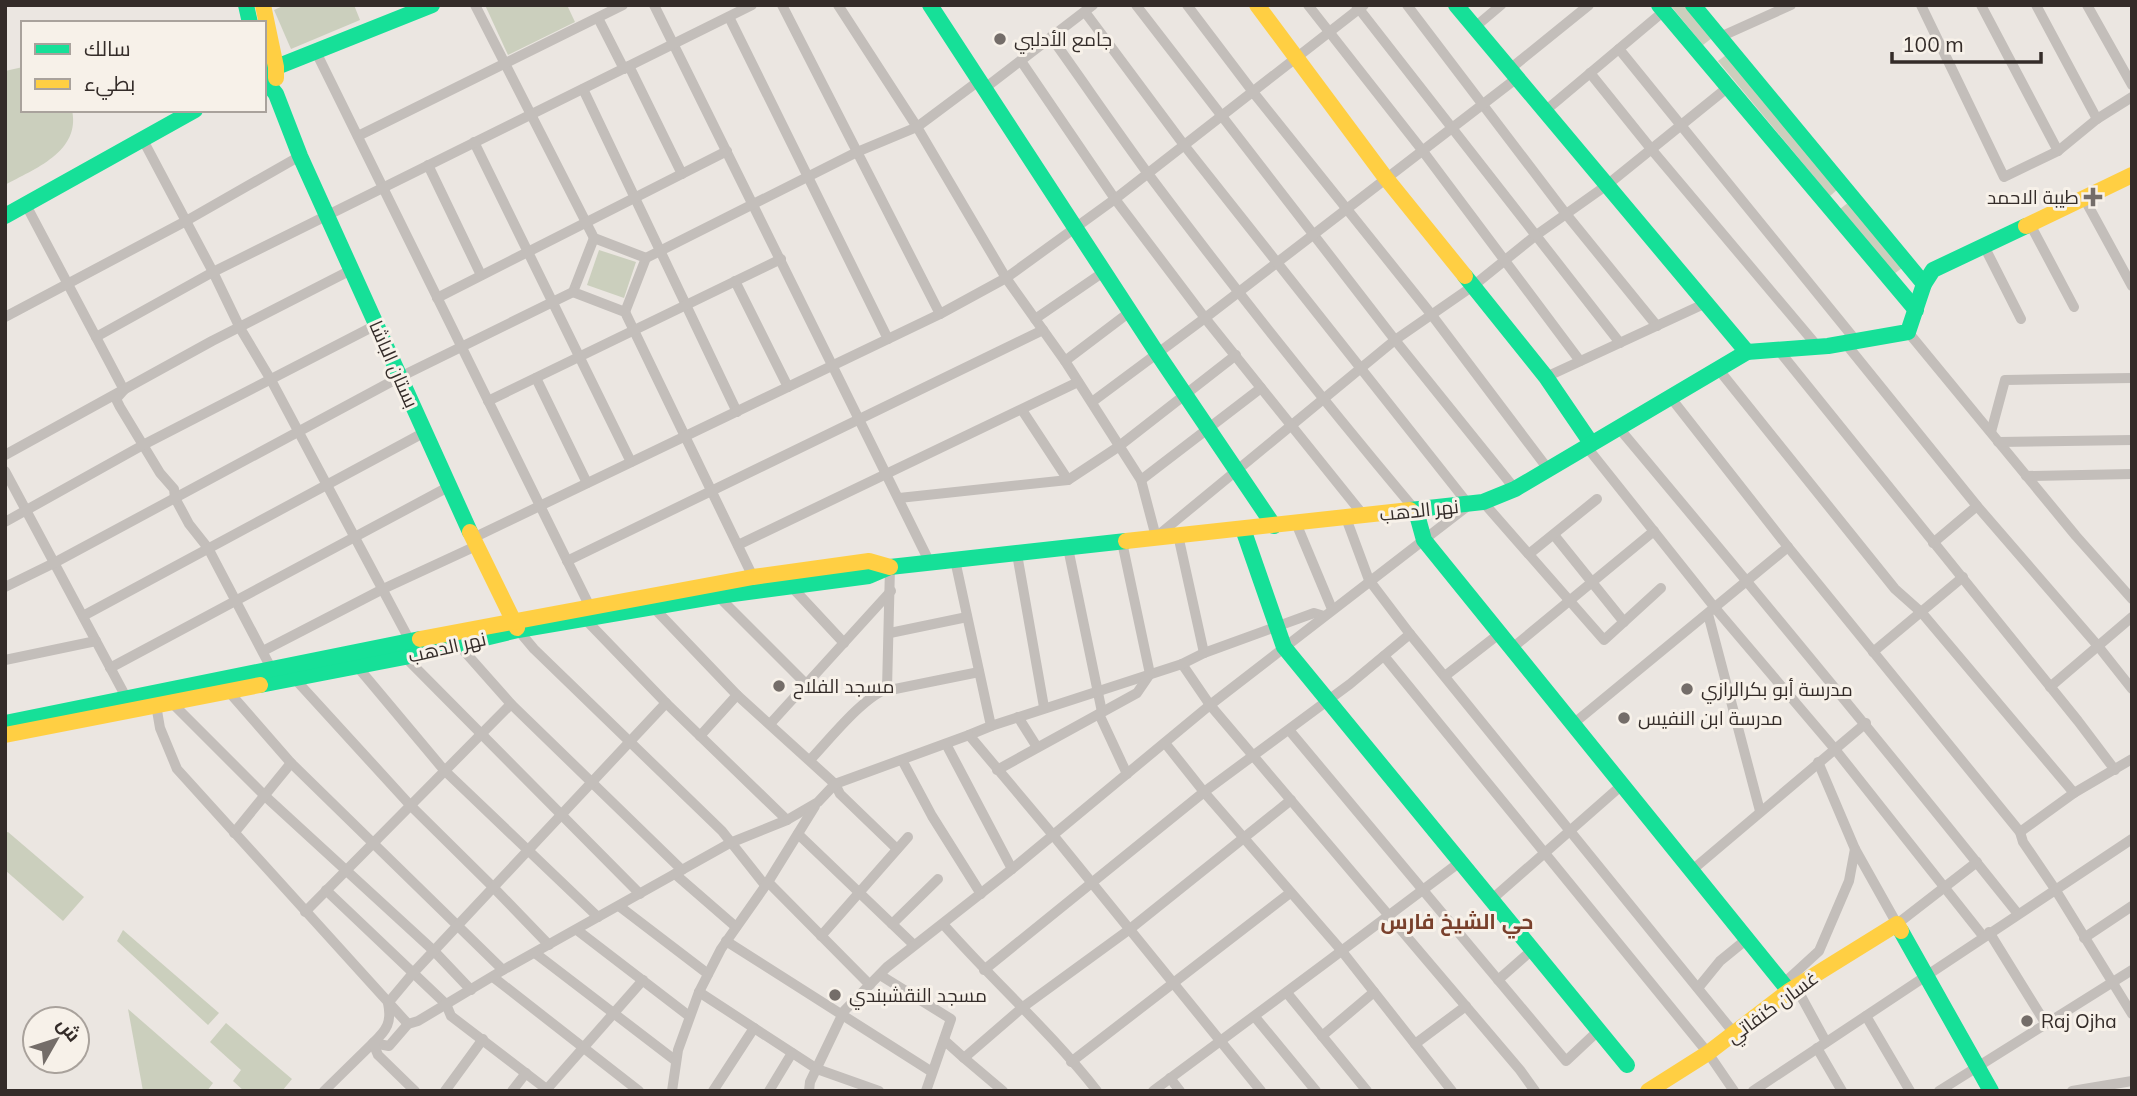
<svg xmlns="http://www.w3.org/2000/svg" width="2137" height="1096" viewBox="0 0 2137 1096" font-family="Mulish,Cairo,sans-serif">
  <rect width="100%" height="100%" fill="#ebe6e1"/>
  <g fill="#cbcfbd">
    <polygon points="285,5 354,5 360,20 291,49 274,10"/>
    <polygon points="485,5 567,5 575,22 508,55"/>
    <polygon points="1670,5 1685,5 1712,38 1703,45"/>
    <polygon points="1726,55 1838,189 1830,196 1718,61"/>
    <path d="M23 67V110H72C81 152 34 169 5 185V71Z"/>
    <polygon points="1849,202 1902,268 1894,274 1840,209"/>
    <polygon points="599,250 636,262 624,298 587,285"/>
    <polygon points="8,832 84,897 63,921 5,870 5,833"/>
    <polygon points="123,930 219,1013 208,1025 117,941"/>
    <polygon points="128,1009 213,1083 207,1091 143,1091"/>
    <polygon points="226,1023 292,1079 282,1091 244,1091 233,1081 241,1070 210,1042"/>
  </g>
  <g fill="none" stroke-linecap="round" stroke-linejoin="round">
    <g stroke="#c3beba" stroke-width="10">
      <polyline points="475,5 594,238 646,258 625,312"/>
      <polyline points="654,5 930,563"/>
      <polyline points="782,5 940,314"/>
      <polyline points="838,5 917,127 1006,278 1065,361 1141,480 1156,537 1395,340 1473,286 1535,236 1607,185 1727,88"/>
      <polyline points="1136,5 1395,340 1515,489"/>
      <polyline points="1187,5 1253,92 1431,314 1548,469"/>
      <polyline points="1308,5 1422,150 1580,361"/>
      <polyline points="1356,5 1620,343"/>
      <polyline points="1407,5 1566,214 1657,326"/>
      <polyline points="1921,5 2004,177 2058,151 2097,119 2132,97"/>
      <polyline points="1981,5 2058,151"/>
      <polyline points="2036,5 2097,119"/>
      <polyline points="2087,5 2132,85"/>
      <polyline points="729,17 888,339"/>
      <polyline points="598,18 624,69"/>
      <polyline points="1475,27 1501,5"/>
      <path d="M1051 37C1084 83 1116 130 1149 175 1235 290 1324 401 1416 511"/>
      <polyline points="1720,37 1791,5"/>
      <polyline points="1619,49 1857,342"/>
      <polyline points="316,52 590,607"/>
      <polyline points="1021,61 1115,199 1205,318 1364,516"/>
      <polyline points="629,66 682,174"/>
      <polyline points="1510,69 1589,5"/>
      <polyline points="1590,73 1652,150 1818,347"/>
      <polyline points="985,88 1093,5"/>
      <polyline points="583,89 737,412"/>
      <polyline points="1545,111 1664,11"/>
      <polyline points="358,136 623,5"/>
      <polyline points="143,140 213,272 240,328 271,380 410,641"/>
      <polyline points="474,142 631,462"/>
      <polyline points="428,165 481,275"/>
      <polyline points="2084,198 2132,286"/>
      <polyline points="26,205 124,390 116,399 120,407 160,473 174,489 175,498 189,524 208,548 271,668"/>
      <polyline points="2030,224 2074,307"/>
      <polyline points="594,238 573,292 625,312 753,577"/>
      <polyline points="1984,246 2021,319"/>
      <polyline points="646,258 857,152 917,127 980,80"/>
      <polyline points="735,281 788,387"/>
      <polyline points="437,298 727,151"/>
      <polyline points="5,317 186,221 300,156"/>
      <polyline points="1035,319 1105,271"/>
      <polyline points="1908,332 2076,536 2132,599"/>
      <polyline points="96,337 213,272 752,5"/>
      <polyline points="1846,344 1977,506 2098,646 2132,689"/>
      <polyline points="1780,352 2078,721 2115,770"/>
      <polyline points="1065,361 1131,311"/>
      <polyline points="1719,370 1895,589 1922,613 2074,793"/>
      <polyline points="1546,377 1706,303"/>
      <polyline points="536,378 587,483"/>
      <polyline points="1671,398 1788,547 2020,832 2023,842 2055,889 2132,1014"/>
      <polyline points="488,401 781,259"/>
      <polyline points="1092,402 1205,318 1517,78"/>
      <polyline points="1022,410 1068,480"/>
      <path d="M1618 427C1753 588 1887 750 2018 914"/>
      <polyline points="1991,432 2005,380 2132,378"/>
      <polyline points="1998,442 2132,440"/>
      <polyline points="1586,446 1715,608 1834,748 1983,936"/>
      <polyline points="5,455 212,341 353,269"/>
      <polyline points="5,471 127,699"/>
      <polyline points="2026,476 2132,474"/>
      <polyline points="1141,480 1261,388"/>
      <polyline points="899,498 1068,480 1118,447 1236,355"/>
      <polyline points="1483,502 1604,640 1661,588"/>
      <polyline points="1346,518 1369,580 1410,634 1734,1033"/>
      <polyline points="5,522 143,445 376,325"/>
      <polyline points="1296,523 1332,609"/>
      <polyline points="1178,535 1204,653"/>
      <polyline points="1554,535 1624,622"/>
      <polyline points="473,538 940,314 1006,278 1115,199 1364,5"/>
      <polyline points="1933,543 1977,506"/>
      <polyline points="738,545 1078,382"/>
      <polyline points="1068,548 1102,712"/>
      <polyline points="1017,554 1044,707"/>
      <polyline points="1529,554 1597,499"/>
      <polyline points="955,560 991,726 969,735 1053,835 1261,1091"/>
      <polyline points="567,561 1043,330"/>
      <polyline points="790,585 844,643"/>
      <polyline points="5,587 54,563 400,377 573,292"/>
      <polyline points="718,596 807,685"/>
      <polyline points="653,607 737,695 835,784 840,794 897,849"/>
      <polyline points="1708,614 1760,811"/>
      <polyline points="83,616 425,432"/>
      <polyline points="585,619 666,703 787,820"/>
      <polyline points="518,630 534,649 722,831 764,884"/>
      <polyline points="890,633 967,617"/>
      <polyline points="457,643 511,704 682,870"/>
      <polyline points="1511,649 1654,531"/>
      <polyline points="263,651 383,589 476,546"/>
      <polyline points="1873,652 1963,577"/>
      <polyline points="1384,656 1708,1053 1734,1091"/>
      <polyline points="405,657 640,894"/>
      <polyline points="5,660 96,641"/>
      <polyline points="1182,664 1210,705 1520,1070 1535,1091"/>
      <polyline points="356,665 444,770 598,917"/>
      <polyline points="110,668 450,486"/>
      <polyline points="1445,676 1499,634"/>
      <polyline points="294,678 410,805 493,887 549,945"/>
      <polyline points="2050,687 2132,617"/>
      <polyline points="887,689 895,689 979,672"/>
      <polyline points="229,692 291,763 503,970"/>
      <polyline points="155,699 160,728 177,769 408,1024"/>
      <polyline points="172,703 265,796 434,951 471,990"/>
      <polyline points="1099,714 1127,774"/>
      <polyline points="1018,717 1037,747"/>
      <polyline points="770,724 891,591"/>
      <polyline points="1573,724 1788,547"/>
      <polyline points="991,726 1182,664 1204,653 1314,613 1324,616"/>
      <polyline points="1289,730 1566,1061 1598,1031"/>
      <polyline points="700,736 737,695"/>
      <polyline points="1165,743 1204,792 1341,950 1452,1091"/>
      <polyline points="946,744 1012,869"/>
      <path d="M810 760C829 740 863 697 887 689L890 567"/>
      <polyline points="902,760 932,816 981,894"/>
      <polyline points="1818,762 1855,849"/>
      <polyline points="997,770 1137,693 1150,674 1122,542"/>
      <polyline points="2020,832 2074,793 2132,759"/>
      <polyline points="234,833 291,763"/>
      <polyline points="798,834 914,945"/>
      <polyline points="1691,871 1866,723"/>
      <polyline points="675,874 736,927"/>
      <polyline points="768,882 870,985"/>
      <polyline points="326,890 446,1004 451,1016 549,1091"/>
      <polyline points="1491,900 1622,785"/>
      <polyline points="619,906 708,974"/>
      <polyline points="305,912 511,704"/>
      <polyline points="892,924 938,879"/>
      <path d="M943 924C993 981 1050 1031 1097 1091"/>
      <polyline points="577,930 689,1016"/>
      <polyline points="1989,932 2046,1024"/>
      <polyline points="821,936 908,837"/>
      <polyline points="2084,938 2132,906"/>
      <polyline points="726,941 932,1072"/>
      <polyline points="535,953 676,1061"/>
      <polyline points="984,970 1204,792 1350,684 1410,634"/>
      <polyline points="880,975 951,1019 926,1091"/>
      <polyline points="493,977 639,1091"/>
      <polyline points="1498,980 1532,950"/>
      <polyline points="1783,984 1819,951 1849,881 1855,849 1897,924 1977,862"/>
      <polyline points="1796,987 1826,1042"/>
      <polyline points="1698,988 1720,961 1747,939"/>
      <polyline points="699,992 817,1069 879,1091"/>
      <polyline points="1287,993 1367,1091"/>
      <polyline points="1866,1016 1910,1091"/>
      <polyline points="1255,1017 1316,1091"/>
      <polyline points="1322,1036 1374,992"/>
      <polyline points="944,1040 964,1058 1023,1007 1130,929 1291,800"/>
      <polyline points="1415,1044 1466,1006"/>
      <polyline points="1817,1048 1842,1091"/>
      <polyline points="964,1058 1003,1091"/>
      <polyline points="1071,1062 1290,893"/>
      <polyline points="1170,1078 1180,1091"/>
      <polyline points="547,1089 643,980"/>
      <polyline points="324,1091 373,1043 389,1046 408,1024 418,1021 503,970 730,843 787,820 818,802 835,784 969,735"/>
      <path d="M415 1091 378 1055 373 1043C387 1030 392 1022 388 1003L414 972 666 703"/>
      <polyline points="445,1091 483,1039"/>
      <polyline points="512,1091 526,1073"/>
      <polyline points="672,1091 678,1050 699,992 721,949 768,882 815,806"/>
      <polyline points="713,1091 754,1028"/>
      <polyline points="769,1091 792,1053"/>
      <polyline points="809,1091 810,1082 844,1011 887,967 1012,869 1210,705 1469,505 1184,145 1085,12"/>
      <path d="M1153 1091C1256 1015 1358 939 1460 862"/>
      <polyline points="1753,1091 2132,839"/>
      <polyline points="1939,1091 2132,970"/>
      <polyline points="2072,1091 2132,1081"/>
    </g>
    <g stroke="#16e098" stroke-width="16">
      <polyline points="246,5 250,23"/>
      <polyline points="930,5 1157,353 1274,526"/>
      <polyline points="1456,5 1747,352"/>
      <polyline points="1659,5 1916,310"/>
      <polyline points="1693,5 1924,284"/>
      <polyline points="264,72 432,5"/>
      <polyline points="264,79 276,94 300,156 470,532"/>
      <polyline points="5,216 195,110"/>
      <polyline points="1465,276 1546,377 1591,443"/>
      <polyline points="1410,510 1483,502 1515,489 1747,352 1828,346 1908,332 1924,284 1933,270 2026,226"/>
      <polyline points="1416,511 1424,540 1789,991"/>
      <polyline points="1243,529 1284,647 1627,1065"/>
      <polyline points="260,685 405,657 518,630 718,596 869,576 890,567 1126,541"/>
      <polyline points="5,723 420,639"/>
      <polyline points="1901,931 1991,1091"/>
    </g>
    <g stroke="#ffcf43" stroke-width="16">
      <polyline points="263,5 276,67 276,78"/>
      <polyline points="1257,5 1385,177 1465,276"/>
      <polyline points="2026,226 2132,175"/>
      <polyline points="470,532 517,628"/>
      <polyline points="1126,541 1410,510"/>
      <polyline points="420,639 753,577 869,561 890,567"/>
      <polyline points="5,735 260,685"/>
      <polyline points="1648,1091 1708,1053 1789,991 1897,924 1901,931"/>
    </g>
  </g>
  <g fill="#746d69" stroke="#f7f1e9" stroke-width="2.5">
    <circle cx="1000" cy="39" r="7"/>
    <path d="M2089.5 186.5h7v7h7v7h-7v7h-7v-7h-7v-7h7z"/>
    <circle cx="779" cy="686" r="7"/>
    <circle cx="1687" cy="689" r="7"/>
    <circle cx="1624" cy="718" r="7"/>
    <circle cx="835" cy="995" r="7"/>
    <circle cx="2027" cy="1021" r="7"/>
  </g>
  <g text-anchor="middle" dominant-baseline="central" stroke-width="6" stroke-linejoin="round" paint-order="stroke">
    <g font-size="19" fill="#342c29" stroke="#f7f1e9" text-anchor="start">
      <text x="1014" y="39">جامع الأدلبي</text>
      <text x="2079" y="197" text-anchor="end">طيبة الاحمد</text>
      <text x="793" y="686">مسجد الفلاح</text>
      <text x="1701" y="689">مدرسة أبو بكرالرازي</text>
      <text x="1638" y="718">مدرسة ابن النفيس</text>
      <text x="849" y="995">مسجد النقشبندي</text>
      <text x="2041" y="1021">Raj Ojha</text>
    </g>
    <g font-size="19" fill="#342c29" stroke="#f7f1e9">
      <text transform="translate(394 364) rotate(66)">بستان الباشا</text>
      <text transform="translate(1419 510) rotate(-6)">نهر الدهب</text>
      <text transform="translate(447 647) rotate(-13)">نهر الدهب</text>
      <text transform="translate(1772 1007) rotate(-36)">غسان كنفاتي</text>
    </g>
    <g font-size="21" font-weight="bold" fill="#79402c" stroke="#f7f1e9">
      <text x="1457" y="921">حي الشيخ فارس</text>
    </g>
  </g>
  <rect width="2137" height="1096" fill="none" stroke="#342c29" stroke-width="14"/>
  <rect x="21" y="21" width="245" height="91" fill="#f7f1e9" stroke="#a9a29c" stroke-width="2"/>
  <rect x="35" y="44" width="35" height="10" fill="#16e098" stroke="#a9a29c" stroke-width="2"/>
  <text x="84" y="56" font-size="21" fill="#342c29">سالك</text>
  <rect x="35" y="79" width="35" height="10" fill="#ffcf43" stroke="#a9a29c" stroke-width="2"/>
  <text x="84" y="91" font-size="21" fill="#342c29">بطيء</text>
  <g transform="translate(56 1040) rotate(51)"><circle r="33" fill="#f7f1e9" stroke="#a9a29c" stroke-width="2"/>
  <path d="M0-5L12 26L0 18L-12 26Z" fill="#746d69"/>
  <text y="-10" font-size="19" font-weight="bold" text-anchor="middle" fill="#342c29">ش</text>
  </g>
  <path d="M1892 52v10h149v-10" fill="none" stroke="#342c29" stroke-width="3.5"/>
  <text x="1902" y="52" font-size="21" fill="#342c29" stroke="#f7f1e9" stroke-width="5" paint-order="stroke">100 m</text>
</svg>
